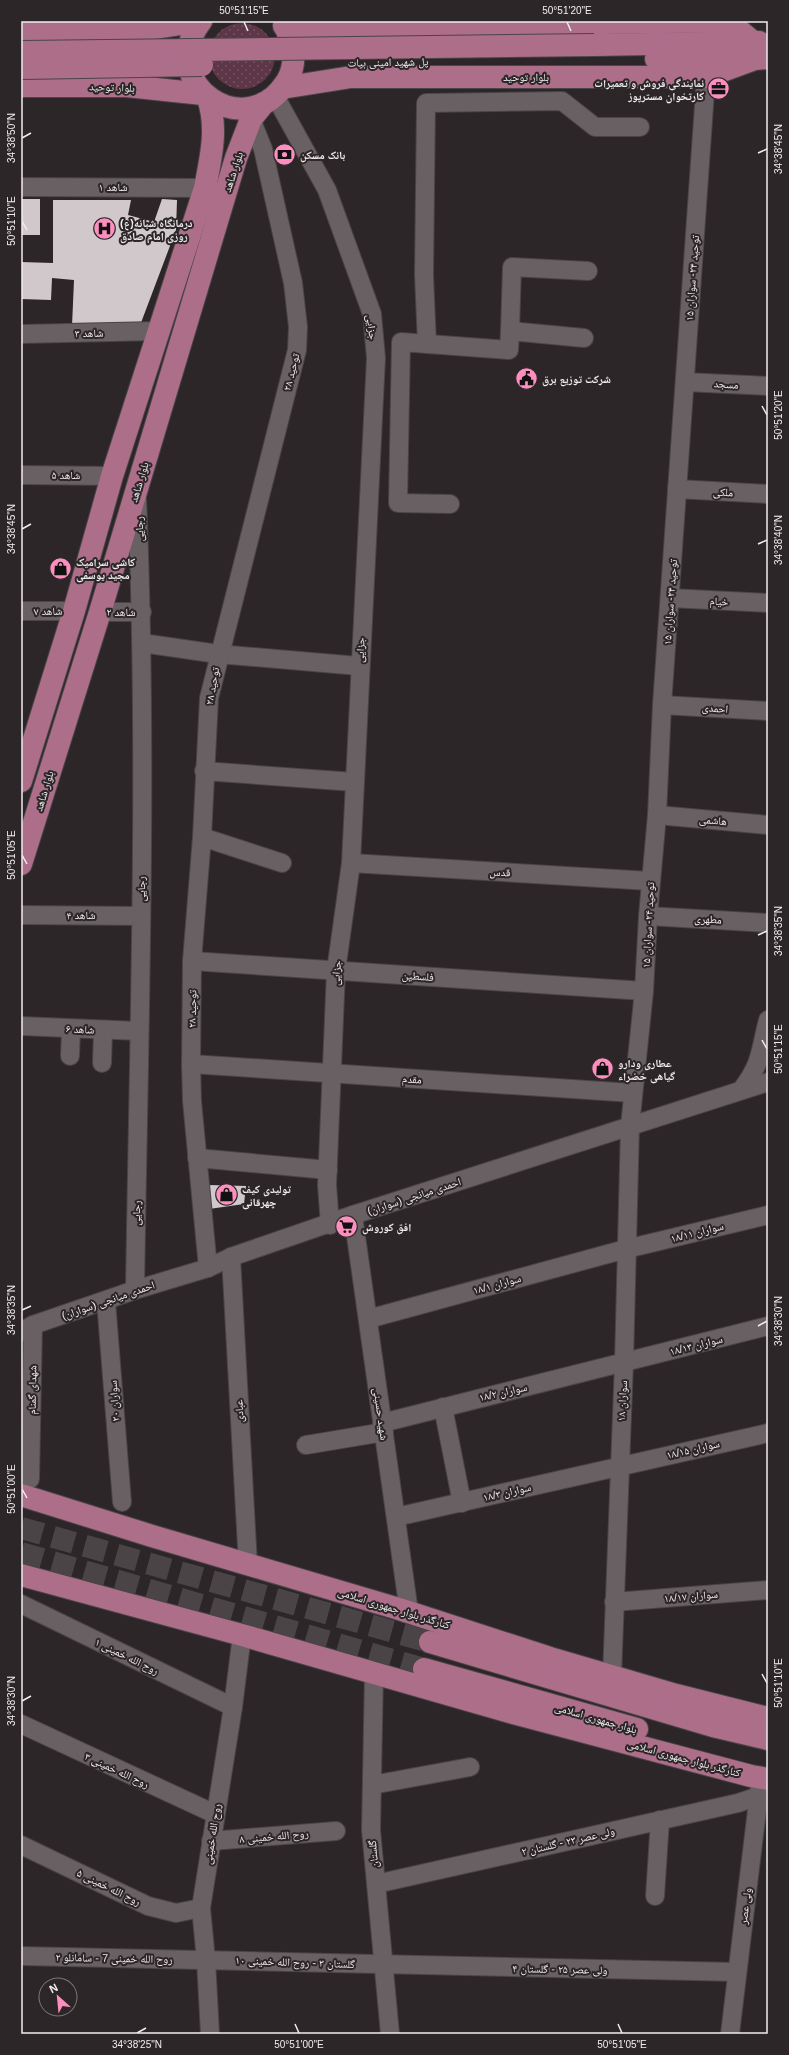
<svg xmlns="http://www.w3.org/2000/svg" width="789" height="2055" viewBox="0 0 789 2055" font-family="Helvetica,'Noto Naskh Arabic',sans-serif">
  <defs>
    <pattern id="grass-dots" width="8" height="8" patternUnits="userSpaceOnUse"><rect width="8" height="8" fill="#5d3647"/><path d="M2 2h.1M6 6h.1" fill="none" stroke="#755362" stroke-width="1.8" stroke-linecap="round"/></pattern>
  </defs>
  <rect width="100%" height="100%" fill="#2c2628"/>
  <circle fill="url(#grass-dots)" cx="242" cy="56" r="33"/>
  <g fill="#d1c8cb">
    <rect x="21" y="199" width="19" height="36"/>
    <polygon points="162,199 177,200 176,230 139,328 72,326 74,280 52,278 51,300 21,299 21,262 53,263 53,200 131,200 128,215 154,222"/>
    <polygon points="209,1185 246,1186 244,1204 209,1209"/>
  </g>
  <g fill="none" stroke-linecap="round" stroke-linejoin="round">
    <g stroke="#4a4446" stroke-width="22" stroke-dasharray="22 11" stroke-linecap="butt">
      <polyline points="21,1528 430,1642"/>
      <polyline points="21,1553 424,1669"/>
    </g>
    <defs>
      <g id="minor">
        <polyline points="275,96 327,190 372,314 376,358 351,863 336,971 327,1185 330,1225"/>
        <polyline points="21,187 205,188"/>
        <polyline points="510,331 512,267 588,271"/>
        <polyline points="21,334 158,331"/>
        <polyline points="427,344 424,275 426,103 562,101 595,127 640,127"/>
        <polyline points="685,382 768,386"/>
        <polyline points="21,475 112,476"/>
        <polyline points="677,489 768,494"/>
        <polyline points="450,504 398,503 401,342 509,350 510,331 584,338"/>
        <polyline points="670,598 768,603"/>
        <polyline points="21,611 74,611"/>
        <polyline points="100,612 142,612"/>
        <polyline points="142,643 218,654 359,666"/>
        <polyline points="662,705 768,711"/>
        <polyline points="204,771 354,782"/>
        <polyline points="657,815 768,825"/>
        <polyline points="202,837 282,863"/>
        <polyline points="351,863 650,881"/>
        <polyline points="21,915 141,916"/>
        <polyline points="648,916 768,923"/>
        <polyline points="192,961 644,991"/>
        <polyline points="21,1026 139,1031"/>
        <polyline points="70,1056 71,1029"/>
        <polyline points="102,1063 103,1031"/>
        <polyline points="191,1064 633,1093"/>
        <path d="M742 1089C762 1063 760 1050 768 1020"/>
        <polyline points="197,1158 328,1170"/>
        <polyline points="353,1215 409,1612"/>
        <polyline points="231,1257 248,1565"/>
        <polyline points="208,1268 192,1101 191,1064 192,961 202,837 209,698 297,350 298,327 293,283 263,149 251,119"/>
        <path d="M135 1290C139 1026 148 762 137 498"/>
        <polyline points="106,1301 122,1502"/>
        <polyline points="368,1319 626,1249 768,1215"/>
        <polyline points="21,1332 33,1325 135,1290 208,1268 231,1257 353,1215 768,1082"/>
        <polyline points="443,1407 462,1503"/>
        <polyline points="382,1423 768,1326"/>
        <polyline points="306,1445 384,1432"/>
        <polyline points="30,1479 33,1325"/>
        <polyline points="396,1517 768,1433"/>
        <polyline points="614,1602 768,1590"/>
        <polyline points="21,1604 233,1707"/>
        <polyline points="374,1673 371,1830 390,2034"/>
        <polyline points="612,1676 624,1363 630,1126 644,991 648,916 657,815 662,705 706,77"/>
        <polyline points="21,1724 215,1814"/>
        <polyline points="372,1785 470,1767"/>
        <polyline points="211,1841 336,1831"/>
        <polyline points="21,1845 148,1906 176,1913 201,1908"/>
        <polyline points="376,1884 738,1803 759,1796"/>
        <polyline points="655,1896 660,1820"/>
        <polyline points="21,1956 737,1972"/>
        <polyline points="210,2034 206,1960 201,1908 233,1707 242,1635"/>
        <polyline points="730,2034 760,1785"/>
      </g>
      <g id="major">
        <path d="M201 21C154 84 247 146 287 81 296 66 295 46 287 31"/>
        <polyline points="284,26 352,27 728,21 753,42"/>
        <polyline points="21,31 155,28 201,21"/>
        <polyline points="594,45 759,42"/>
        <polyline points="656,59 742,59"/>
        <polyline points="21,86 127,86 203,94"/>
        <polyline points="282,88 351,77 706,77 755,59 768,58"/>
        <path d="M21 781 74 611 112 476 205 188C211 157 218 128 208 98"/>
        <polyline points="21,864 100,612 236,158 251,119 264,103"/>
        <polyline points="21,1495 152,1536 399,1609 550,1658 676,1695 768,1718"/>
        <polyline points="21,1575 242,1635 513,1713 751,1776 768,1779"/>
        <polyline points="430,1642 713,1726 768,1739"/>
        <polyline points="424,1669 637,1729"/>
      </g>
    </defs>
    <use href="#minor" stroke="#4a4446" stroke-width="20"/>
    <use href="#major" stroke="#4a4446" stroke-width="24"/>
    <use href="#minor" stroke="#686063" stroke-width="18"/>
    <use href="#major" stroke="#ad6e8a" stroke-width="22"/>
    <defs>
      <g id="major-bridge">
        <polyline points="21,52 594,45"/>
        <polyline points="21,68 202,65"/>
      </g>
    </defs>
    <use href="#major-bridge" stroke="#4a4446" stroke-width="24" stroke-linecap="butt"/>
    <use href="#major-bridge" stroke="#ad6e8a" stroke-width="22"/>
  </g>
  <path fill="none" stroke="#f1edee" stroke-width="1.5" d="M244 22 248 31M567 22 571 31M22 138 31 133M758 153 767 149M22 221 27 230M762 406 767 415M22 529 31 524M758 544 767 540M22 855 27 864M758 935 767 931M762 1040 767 1049M22 1310 31 1306M758 1326 767 1321M22 1489 27 1498M762 1674 767 1683M22 1701 31 1696M295 2024 299 2033M618 2024 622 2033M137 2033 146 2028"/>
  <defs>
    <symbol id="office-disc" viewBox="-11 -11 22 22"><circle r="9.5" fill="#fd8ebf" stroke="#2c2628"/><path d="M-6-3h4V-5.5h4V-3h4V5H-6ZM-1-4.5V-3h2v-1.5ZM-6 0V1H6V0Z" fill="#111"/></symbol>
    <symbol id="bank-disc" viewBox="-11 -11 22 22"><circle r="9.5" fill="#fd8ebf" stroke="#2c2628"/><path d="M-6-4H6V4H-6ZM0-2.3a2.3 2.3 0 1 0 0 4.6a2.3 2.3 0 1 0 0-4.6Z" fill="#111"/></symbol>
    <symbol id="hospital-disc" viewBox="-11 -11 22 22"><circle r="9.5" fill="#fd8ebf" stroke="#2c2628"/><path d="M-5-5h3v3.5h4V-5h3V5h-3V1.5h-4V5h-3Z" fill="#111"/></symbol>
    <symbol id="civic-disc" viewBox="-11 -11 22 22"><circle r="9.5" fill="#fd8ebf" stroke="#2c2628"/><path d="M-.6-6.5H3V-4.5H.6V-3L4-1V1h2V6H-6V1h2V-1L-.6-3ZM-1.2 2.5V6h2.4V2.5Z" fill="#111"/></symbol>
    <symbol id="shop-disc" viewBox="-11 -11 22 22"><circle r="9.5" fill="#fd8ebf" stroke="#2c2628"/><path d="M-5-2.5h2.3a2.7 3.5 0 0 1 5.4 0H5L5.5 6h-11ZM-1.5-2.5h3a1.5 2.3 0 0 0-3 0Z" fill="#111"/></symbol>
    <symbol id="supermarket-disc" viewBox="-11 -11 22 22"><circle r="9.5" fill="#fd8ebf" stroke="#2c2628"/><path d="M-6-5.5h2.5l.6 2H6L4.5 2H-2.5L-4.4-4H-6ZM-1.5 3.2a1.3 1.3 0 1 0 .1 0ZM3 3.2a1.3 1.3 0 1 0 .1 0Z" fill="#111"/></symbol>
  </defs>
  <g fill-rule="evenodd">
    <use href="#office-disc" x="706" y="76" width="25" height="25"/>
    <use href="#bank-disc" x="272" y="142" width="25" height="25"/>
    <use href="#hospital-disc" x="92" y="216" width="25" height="25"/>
    <use href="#civic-disc" x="514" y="366" width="25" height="25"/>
    <use href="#shop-disc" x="48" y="556" width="25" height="25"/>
    <use href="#shop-disc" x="590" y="1056" width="25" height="25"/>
    <use href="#shop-disc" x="214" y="1182" width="25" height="25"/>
    <use href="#supermarket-disc" x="334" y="1214" width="25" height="25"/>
  </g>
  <g text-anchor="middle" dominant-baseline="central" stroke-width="4" stroke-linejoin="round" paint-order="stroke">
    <g font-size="11" fill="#f1edee" stroke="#2c2628">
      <text transform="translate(388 62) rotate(-1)">پل شهید امینی بیات</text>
      <text x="526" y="77">بلوار توحید</text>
      <text transform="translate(112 87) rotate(2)">بلوار توحید</text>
      <text transform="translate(233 172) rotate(-72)">بلوار شاهد</text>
      <text x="113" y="187">شاهد ۱</text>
      <text transform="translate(692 278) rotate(-86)">توحید ۲۴- سواران ۱۵</text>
      <text transform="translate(372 327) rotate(83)">جزایی</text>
      <text transform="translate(89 333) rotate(-1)">شاهد ۳</text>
      <text transform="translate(291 372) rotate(-76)">توحید ۲۸</text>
      <text transform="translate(726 384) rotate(3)">مسجد</text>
      <text transform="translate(66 475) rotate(1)">شاهد ۵</text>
      <text transform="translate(139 482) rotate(-73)">بلوار شاهد</text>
      <text transform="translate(723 492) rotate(3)">ملکی</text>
      <text transform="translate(139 529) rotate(-92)">رجایی</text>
      <text transform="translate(719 601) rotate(3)">خیام</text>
      <text transform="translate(670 602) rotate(-86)">توحید ۲۴- سواران ۱۵</text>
      <text transform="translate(48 611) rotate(-1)">شاهد ۷</text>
      <text x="121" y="612">شاهد ۲</text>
      <text transform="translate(360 650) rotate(-87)">جزایی</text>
      <text transform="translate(212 686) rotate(-80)">توحید ۲۸</text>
      <text transform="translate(715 708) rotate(4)">احمدی</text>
      <text transform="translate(44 791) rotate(-73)">بلوار شاهد</text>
      <text transform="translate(713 820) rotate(5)">هاشمی</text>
      <text transform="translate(500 872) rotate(3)">قدس</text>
      <text transform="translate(141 889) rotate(-90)">رجایی</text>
      <text x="81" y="915">شاهد ۴</text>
      <text transform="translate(708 919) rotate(3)">مطهری</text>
      <text transform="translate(648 925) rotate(-87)">توحید ۲۴- سواران ۱۵</text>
      <text transform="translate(336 973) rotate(-85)">جزایی</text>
      <text transform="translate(418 976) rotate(4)">فلسطین</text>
      <text transform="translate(192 1009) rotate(-89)">توحید ۲۸</text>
      <text transform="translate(80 1029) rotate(3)">شاهد ۶</text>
      <text transform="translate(412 1079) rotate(4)">مقدم</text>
      <text transform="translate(414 1196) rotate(-18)">احمدی میانجی (سواران)</text>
      <text transform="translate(136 1213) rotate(-89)">رجایی</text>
      <text transform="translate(697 1232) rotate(-14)">سواران ۱۸/۱۱</text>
      <text transform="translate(497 1284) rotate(-15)">سواران ۱۸/۱</text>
      <text transform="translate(108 1300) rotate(-19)">احمدی میانجی (سواران)</text>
      <text transform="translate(696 1345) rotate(-14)">سواران ۱۸/۱۳</text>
      <text transform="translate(32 1390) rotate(-89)">شهدای گمنام</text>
      <text transform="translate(503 1392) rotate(-13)">سواران ۱۸/۲</text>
      <text transform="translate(114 1401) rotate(-94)">سواران ۲۰</text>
      <text transform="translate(622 1401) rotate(-87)">سواران ۱۸</text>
      <text transform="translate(239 1411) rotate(-93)">عبادی</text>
      <text transform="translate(381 1414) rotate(82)">شهید حسینی</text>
      <text transform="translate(693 1449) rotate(-13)">سواران ۱۸/۱۵</text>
      <text transform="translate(507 1492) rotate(-13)">سواران ۱۸/۳</text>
      <text transform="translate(691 1596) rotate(-5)">سواران ۱۸/۱۷</text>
      <text transform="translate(394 1608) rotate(17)">کنارگذر بلوار جمهوری اسلامی</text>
      <text transform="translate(127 1656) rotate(26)">روح الله خمینی ۱</text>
      <text transform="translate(596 1718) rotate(16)">بلوار جمهوری اسلامی</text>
      <text transform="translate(684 1758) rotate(15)">کنارگذر بلوار جمهوری اسلامی</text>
      <text transform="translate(117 1770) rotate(25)">روح الله خمینی ۳</text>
      <text transform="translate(212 1834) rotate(-81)">روح الله خمینی</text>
      <text transform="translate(274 1836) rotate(-5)">روح الله خمینی ۸</text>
      <text transform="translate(568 1841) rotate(-13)">ولی عصر ۲۳ - گلستان ۲</text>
      <text transform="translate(373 1854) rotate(-95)">گلستان</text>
      <text transform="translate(109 1887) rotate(26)">روح الله خمینی ۵</text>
      <text transform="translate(745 1906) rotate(-83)">ولی عصر</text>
      <text transform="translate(114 1958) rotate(1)">روح الله خمینی 7 - سامانلو ۲</text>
      <text transform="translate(295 1962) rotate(2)">گلستان ۳ - روح الله خمینی ۱۰</text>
      <text transform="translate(560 1969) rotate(1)">ولی عصر ۲۵ - گلستان ۴</text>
    </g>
    <g font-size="11" font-weight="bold" fill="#f1edee" stroke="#2c2628" text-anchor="start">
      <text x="704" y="83" text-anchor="end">نمایندگی فروش و تعمیرات<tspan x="704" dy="13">کارتخوان مسترپوز</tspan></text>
      <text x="300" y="155">بانک مسکن</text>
      <text x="120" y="223">(ع)درمانگاه شبانه<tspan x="120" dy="13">روزی امام صادق</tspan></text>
      <text x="542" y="379">شرکت توزیع برق</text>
      <text x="76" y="562">کاشی سرامیک<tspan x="76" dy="13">مجید یوسفی</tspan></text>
      <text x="618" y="1063">عطاری ودارو<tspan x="618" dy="13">گیاهی خضراء</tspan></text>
      <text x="242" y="1189">تولیدی کیف<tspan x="242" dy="13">چهرقانی</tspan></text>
      <text x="362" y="1227">افق کوروش</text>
    </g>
  </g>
  <rect width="789" height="2055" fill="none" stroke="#2c2628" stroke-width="44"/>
  <g transform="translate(58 1997) rotate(333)"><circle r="19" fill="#2c2628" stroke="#7b7677"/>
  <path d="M0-3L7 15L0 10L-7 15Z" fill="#fd8ebf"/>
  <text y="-6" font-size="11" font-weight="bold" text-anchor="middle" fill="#f1edee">N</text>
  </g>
  <rect x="22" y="22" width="745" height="2011" fill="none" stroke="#f1edee" stroke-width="1.5"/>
  <g font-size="10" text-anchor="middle" fill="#f1edee">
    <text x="244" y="14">50°51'15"E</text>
    <text x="567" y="14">50°51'20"E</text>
    <text transform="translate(11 138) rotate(-90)" y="4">34°38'50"N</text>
    <text transform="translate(778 149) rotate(-90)" y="4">34°38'45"N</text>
    <text transform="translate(11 221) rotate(-90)" y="4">50°51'10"E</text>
    <text transform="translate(778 415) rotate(-90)" y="4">50°51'20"E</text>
    <text transform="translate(11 529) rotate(-90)" y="4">34°38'45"N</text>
    <text transform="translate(778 540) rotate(-90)" y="4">34°38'40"N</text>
    <text transform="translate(11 855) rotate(-90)" y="4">50°51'05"E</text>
    <text transform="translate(778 931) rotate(-90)" y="4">34°38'35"N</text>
    <text transform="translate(778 1049) rotate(-90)" y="4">50°51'15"E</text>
    <text transform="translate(11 1310) rotate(-90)" y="4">34°38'35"N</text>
    <text transform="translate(778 1321) rotate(-90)" y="4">34°38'30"N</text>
    <text transform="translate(11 1489) rotate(-90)" y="4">50°51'00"E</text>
    <text transform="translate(778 1683) rotate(-90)" y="4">50°51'10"E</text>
    <text transform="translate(11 1701) rotate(-90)" y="4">34°38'30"N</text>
    <text x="137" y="2048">34°38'25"N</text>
    <text x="299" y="2048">50°51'00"E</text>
    <text x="622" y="2048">50°51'05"E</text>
  </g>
</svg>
